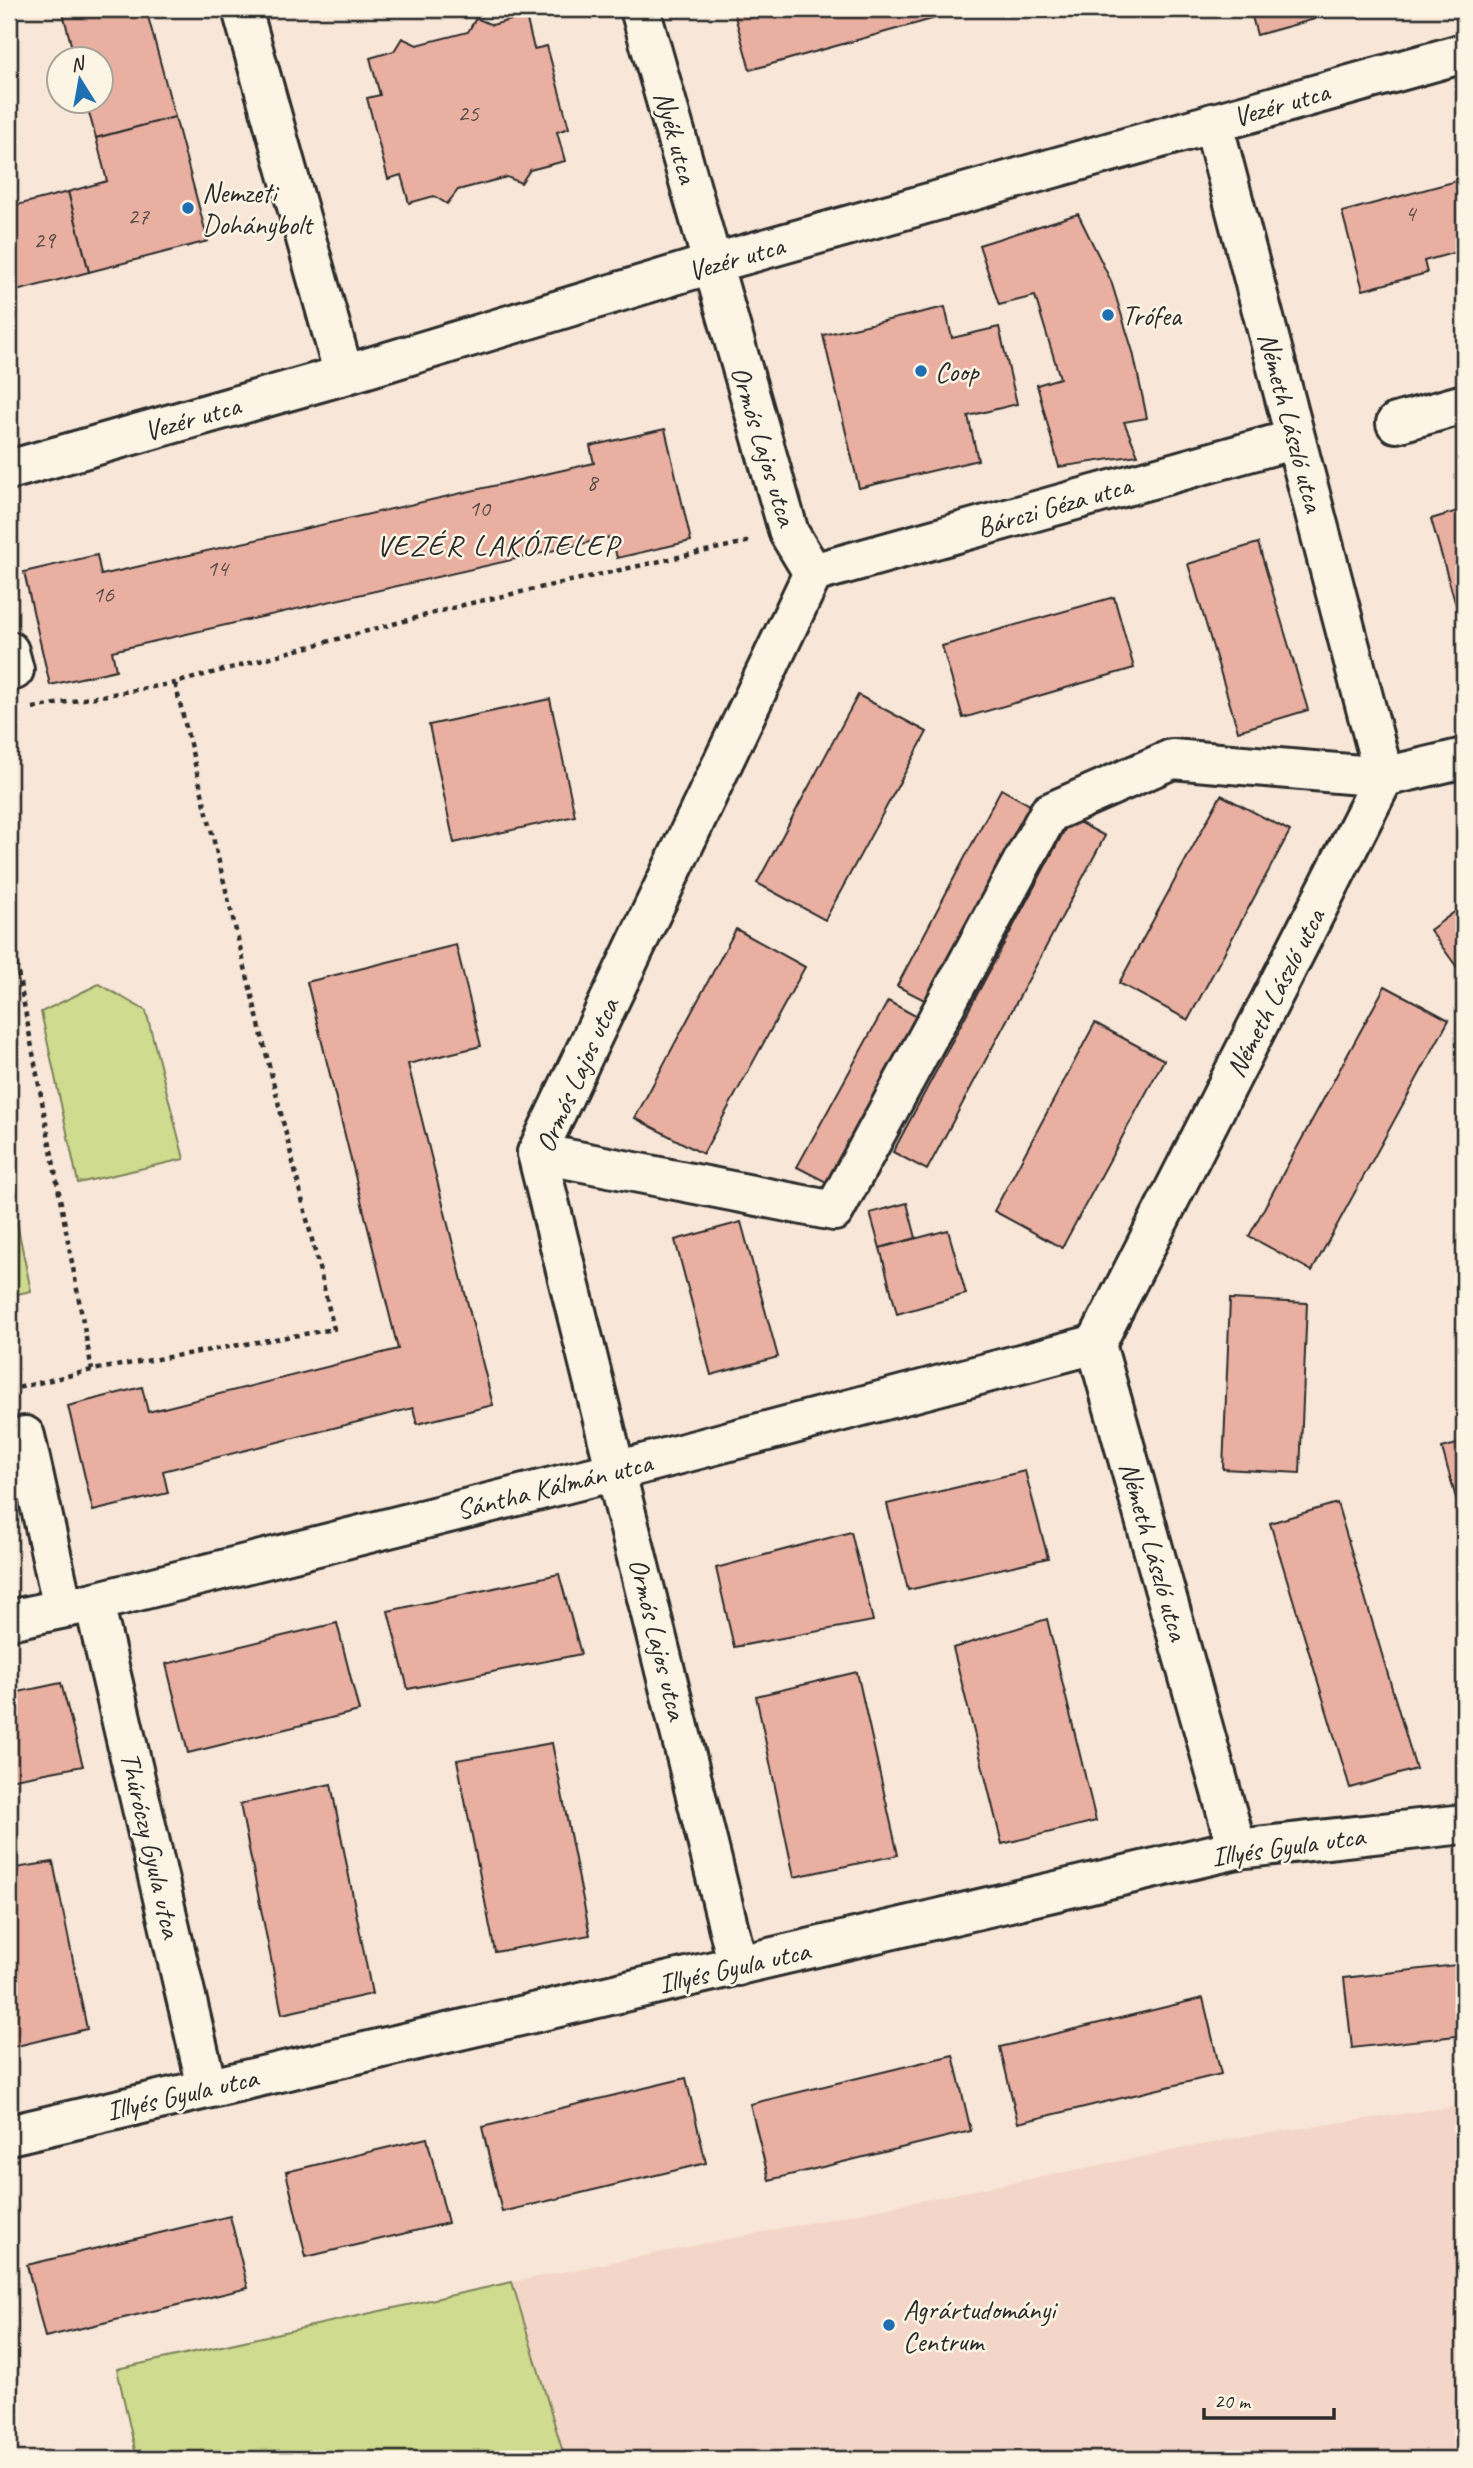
<svg xmlns="http://www.w3.org/2000/svg" width="1473" height="2468" viewBox="0 0 1473 2468" font-family="Caveat,sans-serif">
  <rect width="100%" height="100%" fill="#f8e7d8"/>
  <filter id="ink" filterUnits="userSpaceOnUse"><feTurbulence type="fractalNoise" baseFrequency=".0143" numOctaves="2"/><feDisplacementMap in="SourceGraphic" scale="14" xChannelSelector="R" yChannelSelector="G"/><feConvolveMatrix kernelMatrix="1 2 1 2 8 2 1 2 1" color-interpolation-filters="sRGB"/></filter>
  <g filter="url(#ink)">
    <polygon fill="#f4d6c8" points="1464,2105 1464,2459 137,2459 117,2369 512,2282 1246,2136"/>
    <g fill="#cfdb8e" stroke="#7d835c" stroke-width="2">
      <polygon points="99,984 146,1011 184,1159 78,1183 41,1012"/>
      <polygon points="9,1184 31,1291 9,1296"/>
      <polygon points="512,2282 565,2459 137,2459 117,2369"/>
    </g>
    <g fill="#e9b0a2" stroke="#2b2b2b" stroke-width="2">
      <polygon points="62,9 146,9 175,117 96,138 86,102 102,102 102,60 75,60"/>
      <polygon points="733,9 968,9 750,70"/>
      <polygon points="1250,9 1313,9 1315,19 1257,35"/>
      <polygon points="526,16 534,49 547,46 569,128 557,132 565,161 530,170 521,183 507,177 458,190 447,204 434,196 409,203 401,175 388,179 367,98 380,95 370,58 394,51 402,38 417,45 468,32 476,18 492,25"/>
      <polygon points="175,117 208,241 89,272 68,192 107,181 96,138"/>
      <polygon points="1464,179 1464,250 1424,261 1427,273 1363,290 1342,212"/>
      <polygon points="68,192 89,272 9,293 9,207"/>
      <polygon points="1078,214 1111,281 1133,352 1147,418 1124,422 1138,455 1059,467 1037,385 1060,378 1035,296 999,305 979,245"/>
      <polygon points="945,307 952,338 999,327 1017,404 968,416 978,460 859,488 823,335"/>
      <polygon points="665,429 691,541 617,558 612,537 112,651 116,670 50,685 24,572 97,555 101,575 594,463 590,446"/>
      <polygon points="1464,509 1464,633 1431,519"/>
      <polygon points="1258,543 1308,710 1238,731 1188,564"/>
      <polygon points="1114,597 1134,668 963,718 942,646"/>
      <polygon points="858,695 927,732 825,920 757,883"/>
      <polygon points="550,699 575,816 454,843 429,725"/>
      <polygon points="1001,789 1037,809 934,1005 897,986"/>
      <polygon points="1221,795 1290,831 1188,1020 1119,983"/>
      <polygon points="1071,818 1105,836 927,1170 893,1152"/>
      <polygon points="1464,905 1464,977 1430,930"/>
      <polygon points="736,929 805,967 703,1154 635,1118"/>
      <polygon points="456,945 481,1046 408,1064 493,1405 417,1424 413,1408 163,1471 168,1493 93,1511 68,1406 142,1387 148,1412 398,1349 307,982"/>
      <polygon points="1385,986 1449,1020 1312,1271 1249,1236"/>
      <polygon points="888,1001 923,1020 832,1185 797,1167"/>
      <polygon points="1095,1023 1164,1060 1062,1248 994,1211"/>
      <polygon points="907,1203 916,1238 880,1248 870,1213"/>
      <polygon points="741,1222 778,1357 711,1375 675,1240"/>
      <polygon points="948,1230 966,1294 897,1314 880,1248"/>
      <polygon points="1230,1299 1307,1303 1300,1473 1223,1469"/>
      <polygon points="1464,1442 1464,1527 1442,1448"/>
      <polygon points="1025,1471 1048,1558 908,1590 887,1504"/>
      <polygon points="1337,1503 1416,1769 1350,1788 1270,1523"/>
      <polygon points="851,1532 873,1621 734,1647 716,1568"/>
      <polygon points="559,1574 581,1654 408,1689 388,1611"/>
      <polygon points="1047,1619 1096,1821 1002,1844 953,1648"/>
      <polygon points="337,1623 359,1711 188,1753 166,1664"/>
      <polygon points="857,1672 898,1855 794,1877 756,1696"/>
      <polygon points="61,1683 83,1766 9,1780 9,1694"/>
      <polygon points="552,1743 590,1935 495,1952 457,1760"/>
      <polygon points="331,1784 372,1994 282,2014 240,1804"/>
      <polygon points="53,1862 87,2029 9,2048 9,1869"/>
      <polygon points="1464,1964 1464,2035 1352,2048 1344,1978"/>
      <polygon points="1203,1998 1221,2074 1018,2123 1000,2047"/>
      <polygon points="953,2055 971,2131 769,2180 750,2104"/>
      <polygon points="686,2078 706,2163 502,2212 482,2127"/>
      <polygon points="427,2138 448,2223 306,2257 286,2172"/>
      <polygon points="230,2216 248,2288 45,2337 27,2265"/>
    </g>
    <g fill="none" stroke-linecap="round" stroke-linejoin="round">
      <defs>
        <g id="minor">
          <polyline points="242,9 344,375"/>
          <polyline points="640,9 789,533 813,573 537,1153 738,1966"/>
          <polyline points="1213,123 1384,777 1096,1344 1237,1849"/>
          <polyline points="1396,423 1464,404"/>
          <polyline points="9,470 344,375 711,264 1464,53"/>
          <polyline points="813,573 1295,439"/>
          <polyline points="9,651 14,670"/>
          <polyline points="537,1153 834,1211 1049,813 1172,759 1384,777 1464,758"/>
          <polyline points="25,1436 63,1608"/>
          <polyline points="94,1602 207,2087"/>
          <polyline points="9,1620 94,1602 616,1471 1096,1344"/>
          <polyline points="9,2135 1237,1849 1464,1824"/>
        </g>
      </defs>
      <use href="#minor" stroke="#2b2b2b" stroke-width="44"/>
      <g stroke="#2b2b2b" stroke-width="4.5" stroke-dasharray="5 5" stroke-linecap="butt">
        <polyline points="33,708 175,683 467,604 751,541"/>
        <polyline points="9,924 92,1370"/>
        <polyline points="9,1390 92,1370 334,1329 175,683"/>
      </g>
      <use href="#minor" stroke="#fcf5e5" stroke-width="38"/>
    </g>
  </g>
  <g fill="#1f6fb2" stroke="#fcf5e5" stroke-width="2.5">
    <circle cx="188" cy="208" r="7"/>
    <circle cx="1108" cy="315" r="7"/>
    <circle cx="921" cy="371" r="7"/>
    <circle cx="889" cy="2325" r="7"/>
  </g>
  <g text-anchor="middle" dominant-baseline="central" stroke-width="5" stroke-linejoin="round" paint-order="stroke">
    <g font-size="24" fill="#5a4c49">
      <text x="468" y="113">25</text>
      <text x="1410" y="213">4</text>
      <text x="138" y="216">27</text>
      <text x="44" y="240">29</text>
      <text x="592" y="482">8</text>
      <text x="479" y="508">10</text>
      <text x="217" y="568">14</text>
      <text x="103" y="594">16</text>
    </g>
    <g font-size="28" fill="#2b2b2b" stroke="#fcf5e5">
      <text transform="translate(1281 104) rotate(-16)">Vezér utca</text>
      <text transform="translate(676 137) rotate(74)">Nyék utca</text>
      <text transform="translate(736 258) rotate(-16)">Vezér utca</text>
      <text transform="translate(192 418) rotate(-16)">Vezér utca</text>
      <text transform="translate(1291 422) rotate(75)">Németh László utca</text>
      <text transform="translate(764 446) rotate(73)">Ormós Lajos utca</text>
      <text transform="translate(1054 506) rotate(-16)">Bárczi Géza utca</text>
      <text transform="translate(1275 993) rotate(-63)">Németh László utca</text>
      <text transform="translate(577 1075) rotate(-66)">Ormós Lajos utca</text>
      <text transform="translate(554 1486) rotate(-14)">Sántha Kálmán utca</text>
      <text transform="translate(1154 1551) rotate(74)">Németh László utca</text>
      <text transform="translate(658 1639) rotate(76)">Ormós Lajos utca</text>
      <text transform="translate(151 1845) rotate(77)">Thúróczy Gyula utca</text>
      <text transform="translate(1288 1846) rotate(-8)">Illyés Gyula utca</text>
      <text transform="translate(734 1967) rotate(-13)">Illyés Gyula utca</text>
      <text transform="translate(182 2094) rotate(-13)">Illyés Gyula utca</text>
    </g>
    <g font-size="28" fill="#2b2b2b" stroke="#fcf5e5" text-anchor="start">
      <text x="202" y="192">Nemzeti<tspan x="202" dy="32">Dohánybolt</tspan></text>
      <text x="1122" y="315">Trófea</text>
      <text x="935" y="371">Coop</text>
      <text x="903" y="2309">Agrártudományi<tspan x="903" dy="32">Centrum</tspan></text>
    </g>
    <g font-size="30" letter-spacing="2" fill="#2b2b2b" stroke="#fcf5e5">
      <text x="498" y="545">VEZÉR LAKÓTELEP</text>
    </g>
  </g>
  <rect width="1473" height="2468" fill="none" stroke="#fcf5e5" stroke-width="35"/>
  <rect x="18" y="18" width="1438" height="2433" fill="none" stroke="#2b2b2b" stroke-width="2.5" filter="url(#ink)"/>
  <g transform="translate(80 80) rotate(349)"><circle r="33" fill="#fcf5e5" stroke="#a8a49b" stroke-width="2"/>
  <path d="M0-5L12 26L0 18L-12 26Z" fill="#1f6fb2"/>
  <text y="-10" font-size="19" font-weight="bold" text-anchor="middle" fill="#2b2b2b">N</text>
  </g>
  <path d="M1204 2408v10h130v-10" fill="none" stroke="#2b2b2b" stroke-width="3.5"/>
  <text x="1214" y="2408" font-size="21" fill="#2b2b2b" stroke="#fcf5e5" stroke-width="5" paint-order="stroke">20 m</text>
</svg>
